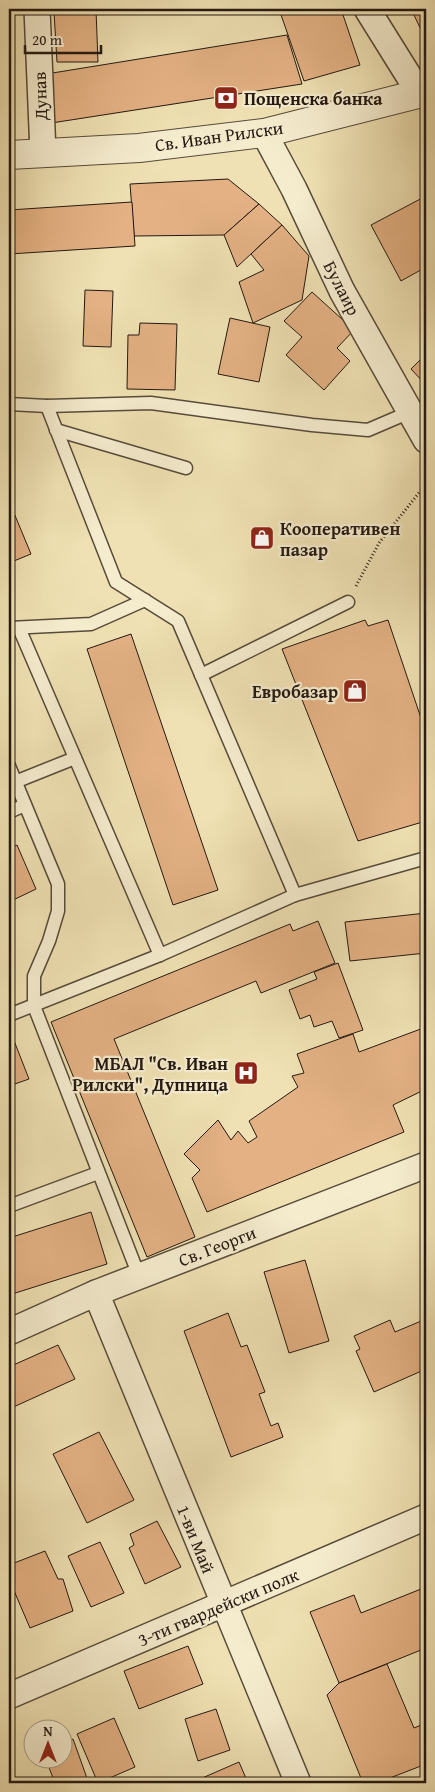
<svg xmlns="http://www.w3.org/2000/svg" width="435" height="1792" viewBox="0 0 435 1792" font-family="'Gentium Book Plus',serif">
  <rect width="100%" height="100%" fill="#efe1b3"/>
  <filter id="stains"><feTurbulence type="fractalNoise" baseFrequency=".004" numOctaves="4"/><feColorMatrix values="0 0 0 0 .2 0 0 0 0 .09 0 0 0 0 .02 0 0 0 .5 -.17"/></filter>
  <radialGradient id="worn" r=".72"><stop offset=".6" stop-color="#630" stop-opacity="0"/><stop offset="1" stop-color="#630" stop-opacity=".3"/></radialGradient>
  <g fill="#e3b183" stroke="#241912">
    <polygon points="279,9 341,9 360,65 304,81"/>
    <polygon points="96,10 98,62 57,62 54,12"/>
    <polygon points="426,10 426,40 412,11"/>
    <polygon points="287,35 302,84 45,124 40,75"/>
    <polygon points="228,179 259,204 224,235 134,236 130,184"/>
    <polygon points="426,196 426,267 401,281 371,225"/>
    <polygon points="132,202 135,246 9,254 9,210"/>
    <polygon points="259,204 282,225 237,267 224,235"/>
    <polygon points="282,225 309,256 302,300 253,323 239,282 264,270 251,254"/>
    <polygon points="85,290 113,291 111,347 83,346"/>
    <polygon points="312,292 354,330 337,348 350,361 324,390 286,355 302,337 284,321"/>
    <polygon points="230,318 270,327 259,382 218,374"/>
    <polygon points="140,323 177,324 175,390 127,389 128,335 139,335"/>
    <polygon points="426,354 426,385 411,369"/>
    <polygon points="9,501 31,554 9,563"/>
    <polygon points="365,620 368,626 388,620 426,733 426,821 358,841 282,649"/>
    <polygon points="131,634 218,890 173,905 87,649"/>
    <polygon points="17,845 36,889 9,902 9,849"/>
    <polygon points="426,913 426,953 350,961 345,922"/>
    <polygon points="318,921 335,963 261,993 256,981 114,1039 195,1237 147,1257 51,1022 290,924 293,931"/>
    <polygon points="338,963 363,1030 339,1038 332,1021 314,1027 310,1015 300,1019 289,990 317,979 314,972"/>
    <polygon points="426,1027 426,1089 393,1105 404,1132 207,1212 192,1178 200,1170 184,1154 218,1120 231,1140 238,1131 248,1143 257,1137 249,1121 298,1087 292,1076 304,1073 297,1054 353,1034 359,1052"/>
    <polygon points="11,1033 29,1079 9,1086 9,1034"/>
    <polygon points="91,1212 107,1264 9,1295 9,1238"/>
    <polygon points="305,1260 329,1341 289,1353 264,1272"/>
    <polygon points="228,1313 241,1347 247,1345 265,1392 259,1394 271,1426 278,1423 283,1437 231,1457 184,1331"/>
    <polygon points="426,1319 426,1369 374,1392 356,1351 360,1349 354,1336 390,1320 395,1332"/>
    <polygon points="58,1345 75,1379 9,1409 9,1367"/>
    <polygon points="99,1432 134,1500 87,1523 53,1454"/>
    <polygon points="157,1521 181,1567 145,1584 129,1548 134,1545 130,1534"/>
    <polygon points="100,1542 124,1593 91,1607 68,1556"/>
    <polygon points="45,1551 58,1579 63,1579 73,1611 30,1628 9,1579 9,1565"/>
    <polygon points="426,1587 426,1648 339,1683 310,1612 354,1595 361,1613"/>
    <polygon points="188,1646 203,1684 139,1709 124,1671"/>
    <polygon points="387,1664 414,1728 426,1723 426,1764 377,1783 363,1783 327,1695 339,1683"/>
    <polygon points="216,1709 230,1750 198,1761 185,1719"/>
    <polygon points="114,1718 135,1767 98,1783 77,1734"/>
    <polygon points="73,1739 88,1781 81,1783 55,1783 46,1760 62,1760 62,1743"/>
    <polygon points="239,1762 248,1783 194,1783 193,1782"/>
  </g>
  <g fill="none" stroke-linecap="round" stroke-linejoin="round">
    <defs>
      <g id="service">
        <polyline points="9,404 47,406 151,403 312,425 368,430 410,412"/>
        <polyline points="47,406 116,582 178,621 295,895"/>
        <polyline points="56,430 186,468"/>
        <polyline points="9,628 91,624 145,600"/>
        <polyline points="19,628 160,955"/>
        <polyline points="201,675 348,602"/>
        <polyline points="9,766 58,884 58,911 49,941 34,976 34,1006 134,1263 140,1276"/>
        <polyline points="15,782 75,758"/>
        <polyline points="9,812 25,805"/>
        <polyline points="9,1015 160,955 295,895 426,858"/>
        <polyline points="9,1206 98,1173"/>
      </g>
      <g id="minor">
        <polyline points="37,9 43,153"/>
        <polyline points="367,9 420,94"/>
        <polyline points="264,133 294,189 342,291 426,440"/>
        <polyline points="96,1293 298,1783"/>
        <polyline points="9,1332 96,1293 426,1165"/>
        <polyline points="9,1696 426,1517"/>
      </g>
      <polyline id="tertiary" points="9,155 139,148 264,133 426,92"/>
    </defs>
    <use href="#service" stroke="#574b3a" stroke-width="15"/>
    <use href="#minor" stroke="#574b3a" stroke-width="28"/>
    <use href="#tertiary" stroke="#574b3a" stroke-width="30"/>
    <polyline stroke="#241912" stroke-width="3" stroke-dasharray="1 2.5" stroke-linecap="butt" points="356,586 379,543 422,489 426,486"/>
    <use href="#service" stroke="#f5ecce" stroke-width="12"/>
    <use href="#minor" stroke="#f5ecce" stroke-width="25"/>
    <use href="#tertiary" stroke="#f5ecce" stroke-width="28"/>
  </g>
  <defs>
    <symbol id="bank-square" viewBox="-11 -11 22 22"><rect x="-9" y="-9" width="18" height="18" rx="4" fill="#8f2418" stroke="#f5ecce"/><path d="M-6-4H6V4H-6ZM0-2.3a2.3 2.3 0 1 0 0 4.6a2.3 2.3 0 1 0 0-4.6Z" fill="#fff"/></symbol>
    <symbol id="shop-square" viewBox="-11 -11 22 22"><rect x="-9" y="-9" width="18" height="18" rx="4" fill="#8f2418" stroke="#f5ecce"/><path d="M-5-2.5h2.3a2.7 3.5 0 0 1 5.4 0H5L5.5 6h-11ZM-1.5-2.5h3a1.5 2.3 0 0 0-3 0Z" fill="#fff"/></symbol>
    <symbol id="hospital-square" viewBox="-11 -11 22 22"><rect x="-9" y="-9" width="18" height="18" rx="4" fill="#8f2418" stroke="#f5ecce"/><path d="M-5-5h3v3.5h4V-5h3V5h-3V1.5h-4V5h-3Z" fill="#fff"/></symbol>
  </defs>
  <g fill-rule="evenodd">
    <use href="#bank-square" x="212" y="84" width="28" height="28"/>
    <use href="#shop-square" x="248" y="524" width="28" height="28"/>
    <use href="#shop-square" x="341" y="677" width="28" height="28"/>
    <use href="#hospital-square" x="232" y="1059" width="28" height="28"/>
  </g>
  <g text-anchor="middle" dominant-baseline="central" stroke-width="4.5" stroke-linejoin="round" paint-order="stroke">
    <g font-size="18" fill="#241912" stroke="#f5ecce">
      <text transform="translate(40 96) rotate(-92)">Дунав</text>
      <text transform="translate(219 136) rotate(-8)">Св. Иван Рилски</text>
      <text transform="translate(342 288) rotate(63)">Булаир</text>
      <text transform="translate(217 1246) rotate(-21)">Св. Георги</text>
      <text transform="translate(196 1539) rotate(68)">1-ви Май</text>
      <text transform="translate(218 1607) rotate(-23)">3-ти гвардейски полк</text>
    </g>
    <g font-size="18" font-weight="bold" fill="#241912" stroke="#f5ecce" text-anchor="start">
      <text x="244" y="98">Пощенска банка</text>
      <text x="280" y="528">Кооперативен<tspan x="280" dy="21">пазар</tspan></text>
      <text x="338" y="691" text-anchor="end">Евробазар</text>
      <text x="228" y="1063" text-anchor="end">МБАЛ "Св. Иван<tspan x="228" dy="21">Рилски", Дупница</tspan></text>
    </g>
  </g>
  <rect width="435" height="1792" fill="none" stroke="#efe1b3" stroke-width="30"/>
  <rect x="10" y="10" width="415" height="1772" fill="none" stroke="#241912" stroke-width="2.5"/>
  <rect x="15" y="15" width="405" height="1762" fill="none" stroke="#241912"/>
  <g transform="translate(48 1744)"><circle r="24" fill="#f5ecce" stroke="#a19883"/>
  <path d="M0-4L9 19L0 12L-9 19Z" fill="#8f2418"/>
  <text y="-8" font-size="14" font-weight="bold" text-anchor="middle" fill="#241912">N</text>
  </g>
  <path d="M25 45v8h76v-8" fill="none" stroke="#241912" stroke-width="2.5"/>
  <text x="32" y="45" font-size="15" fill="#241912" stroke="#f5ecce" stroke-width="4" paint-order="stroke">20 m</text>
  <rect width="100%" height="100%" filter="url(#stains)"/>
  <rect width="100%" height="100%" fill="url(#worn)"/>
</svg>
